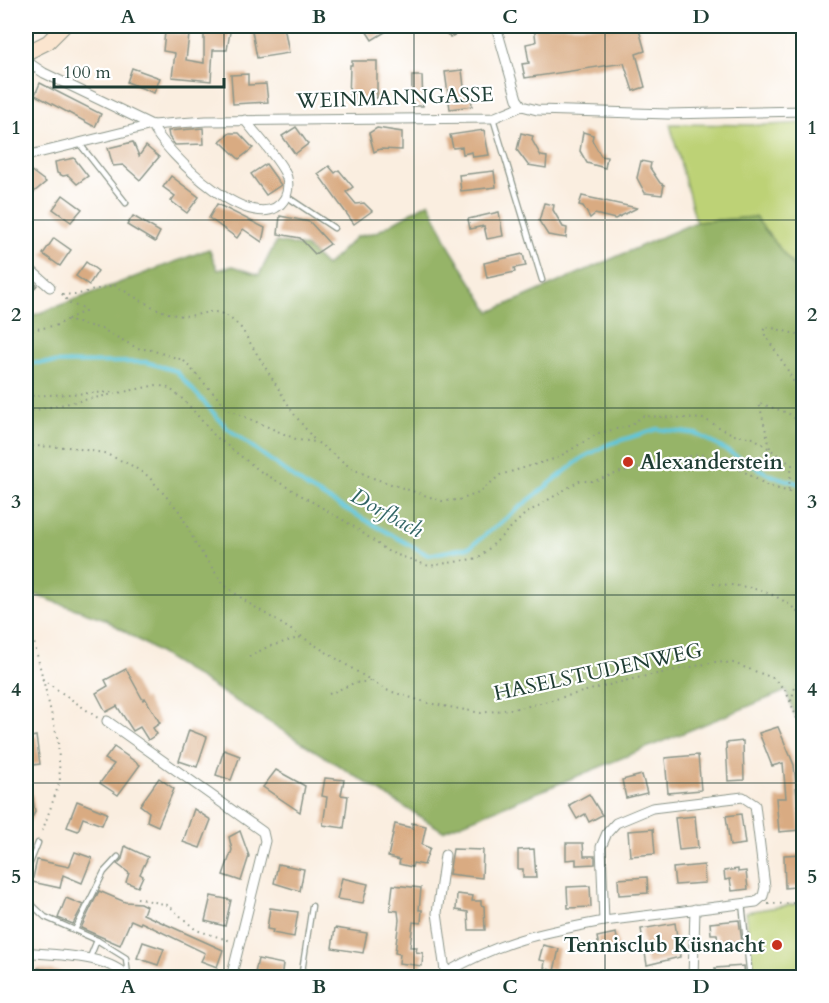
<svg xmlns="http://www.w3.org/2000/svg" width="829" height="1003" viewBox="0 0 829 1003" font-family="Cardo,serif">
  <rect width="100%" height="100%" fill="#fff"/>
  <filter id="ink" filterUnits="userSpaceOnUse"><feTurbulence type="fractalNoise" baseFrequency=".0167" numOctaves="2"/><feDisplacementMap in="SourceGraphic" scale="12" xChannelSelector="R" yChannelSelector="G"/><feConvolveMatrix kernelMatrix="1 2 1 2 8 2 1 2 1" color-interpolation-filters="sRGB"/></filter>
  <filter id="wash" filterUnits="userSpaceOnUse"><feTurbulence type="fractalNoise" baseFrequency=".008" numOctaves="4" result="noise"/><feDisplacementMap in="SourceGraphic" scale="24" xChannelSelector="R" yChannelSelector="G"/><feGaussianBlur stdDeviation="1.35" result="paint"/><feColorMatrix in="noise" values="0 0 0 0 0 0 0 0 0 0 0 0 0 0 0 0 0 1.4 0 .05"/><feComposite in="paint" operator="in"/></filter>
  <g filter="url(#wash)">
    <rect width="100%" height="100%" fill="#faeee0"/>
    <g fill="#bdd276" stroke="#6e8855" stroke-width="1.5">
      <polygon points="803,123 803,278 755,217 696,222 670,124 769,125"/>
      <polygon points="803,903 803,977 753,977 746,912"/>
    </g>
    <polygon fill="#96b467" stroke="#5a784e" stroke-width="1.5" points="429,202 450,248 490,312 696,222 755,217 803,278 803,736 786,691 443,831 105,619 26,592 26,318 209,249 218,270 233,266 259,275 276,242 306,247 326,266 356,237 377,232"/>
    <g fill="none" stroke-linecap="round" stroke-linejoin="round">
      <polyline stroke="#5fc6dc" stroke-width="4" points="26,363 146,362 176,371 227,428 308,488 428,555 470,547 582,458 609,444 657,429 697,434 770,475 804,485"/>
    </g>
    <g id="blocks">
      <g fill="#d9ab82">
        <polygon points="204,26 231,26 227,50 213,50 211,81 172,77 175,53 163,51 165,32 189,35 186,60 204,63"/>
        <polygon points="257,26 266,26 267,29 284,26 289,53 257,58 252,31 258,30"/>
        <polygon points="363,26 395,26 372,40"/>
        <polygon points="439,26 474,26 450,37"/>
        <polygon points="534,26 638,26 645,51 636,54 645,87 633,91 624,63 525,78 522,64 529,63 526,44 536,42"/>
        <polygon points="352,61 377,61 377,98 371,98 371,102 349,102 350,65 352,65"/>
        <polygon points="132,68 160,78 154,93 127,82"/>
        <polygon points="462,70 465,95 471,94 472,106 450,109 445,72"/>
        <polygon points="248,74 248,85 266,84 268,102 233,104 231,75"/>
        <polygon points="412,76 422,76 423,106 412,106"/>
        <polygon points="40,83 101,114 95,127 35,95"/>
        <polygon points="296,127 308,144 295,154 282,136"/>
        <polygon points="203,128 204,144 175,145 169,137 168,131"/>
        <polygon points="377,128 402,132 402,150 380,149 374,152 369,133"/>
        <polygon points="484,130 489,155 473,157 472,152 463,154 462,147 453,148 450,135"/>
        <polygon points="583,132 593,135 592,140 601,156 607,157 605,168 587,163 580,151"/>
        <polygon points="230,133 239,133 253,148 239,159 220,141"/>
        <polygon points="521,133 533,136 532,140 541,156 547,157 546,168 528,165 517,150"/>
        <polygon points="133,142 139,156 146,146 159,157 140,180 123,165 113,166 108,148"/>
        <polygon points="74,158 88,176 77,184 68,175 63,176 57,173 55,162"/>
        <polygon points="641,161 651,163 650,168 660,183 664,185 662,195 645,193 637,178"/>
        <polygon points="266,164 281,185 266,195 251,174"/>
        <polygon points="329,166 335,173 339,170 353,187 346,192 356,204 364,203 372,211 354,224 318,174"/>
        <polygon points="26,167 46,182 34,192 26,185"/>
        <polygon points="494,171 496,187 461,191 459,175"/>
        <polygon points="171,176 199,197 187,213 171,201 175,196 163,187"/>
        <polygon points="63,195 82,209 71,222 53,209"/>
        <polygon points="582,196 637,208 615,219 595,214 590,218 583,206 579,205"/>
        <polygon points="544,203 554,205 553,210 563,227 567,228 566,238 548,235 539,221"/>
        <polygon points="217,204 265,228 262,242 243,229 237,238 209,218"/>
        <polygon points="499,212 503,236 487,239 484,226 470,229 468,219"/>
        <polygon points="133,216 160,232 155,242 127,225"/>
        <polygon points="280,216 310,222 330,244 315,254 300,238 278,234"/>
        <polygon points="54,238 71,250 60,266 43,254"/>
        <polygon points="523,254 526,266 514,268 515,272 487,278 484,263"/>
        <polygon points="86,262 98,271 89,285 76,276"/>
        <polygon points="26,276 37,285 26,299"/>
        <polygon points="126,669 143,700 145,698 160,723 153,728 157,734 148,740 140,727 133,731 117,706 106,712 96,693 108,686 105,680"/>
        <polygon points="778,727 794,765 800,830 779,832 776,798 786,798 783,763 772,766 759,733"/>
        <polygon points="189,730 207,737 197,767 179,761"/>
        <polygon points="36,736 40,764 26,766 26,738"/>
        <polygon points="743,741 744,780 728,781 726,743"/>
        <polygon points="114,747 140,765 118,795 100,783 114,764 105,759"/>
        <polygon points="224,750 240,756 231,780 216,775"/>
        <polygon points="698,755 701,790 668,793 665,758"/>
        <polygon points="276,770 305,786 300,812 263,787"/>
        <polygon points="642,775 647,793 626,798 622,780"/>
        <polygon points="159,778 174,789 158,826 147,821 149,812 140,805"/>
        <polygon points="325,778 344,780 341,795 348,796 344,828 323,825 327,797 322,796"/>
        <polygon points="31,786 35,812 26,828 26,787"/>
        <polygon points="589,794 602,815 589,822 585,814 577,819 569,805"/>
        <polygon points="77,801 107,813 102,825 83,818 78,831 67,827"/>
        <polygon points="194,809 211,820 200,848 183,842"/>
        <polygon points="741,814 745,844 730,846 726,816"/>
        <polygon points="695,816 698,848 679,850 675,818"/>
        <polygon points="412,823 426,826 422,845 430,848 424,865 413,863 412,867 399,864 400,860 388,857 395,824 412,828"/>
        <polygon points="653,829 655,854 630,856 628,831"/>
        <polygon points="240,831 249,856 241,881 223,875 232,850 229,837"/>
        <polygon points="566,843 583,843 584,856 595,856 595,864 576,865 576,859 566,860"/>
        <polygon points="125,846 148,857 140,874 143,876 138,887 126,882 129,873 117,864 122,859"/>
        <polygon points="453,849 483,850 482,878 449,874"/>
        <polygon points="534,849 536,878 523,878 523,869 518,869 518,850"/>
        <polygon points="75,852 92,858 82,883 63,875 60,888 32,882 37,860 69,867"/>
        <polygon points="803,854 804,886 785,888 784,855"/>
        <polygon points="278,864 304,869 300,891 274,883"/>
        <polygon points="704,865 705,883 675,885 673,868"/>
        <polygon points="738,869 738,872 746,871 748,889 732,891 730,879 725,880 724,871"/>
        <polygon points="647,877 648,893 619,895 618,879"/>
        <polygon points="342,878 368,884 363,903 337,899"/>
        <polygon points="393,885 421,888 419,910 422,910 421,923 413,922 410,947 417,947 416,952 423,953 422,966 399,963 400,954 395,953 399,920 398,911 390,910"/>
        <polygon points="590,886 591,907 568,908 567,887"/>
        <polygon points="99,891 125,902 140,903 146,906 143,914 223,950 217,967 201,961 205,953 141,922 140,924 131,920 120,945 81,928"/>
        <polygon points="457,894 473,896 472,901 481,901 481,905 484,906 485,930 469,930 468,912 456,910"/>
        <polygon points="211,896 231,900 225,926 205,921"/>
        <polygon points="66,898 83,905 73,924 58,918"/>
        <polygon points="270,908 298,912 294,937 272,933 273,930 267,929"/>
        <polygon points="739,920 742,942 718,945 717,934 711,934 710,923"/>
        <polygon points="675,923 680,957 647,965 641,929"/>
        <polygon points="335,928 367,933 363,953 332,948"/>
        <polygon points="616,933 619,949 600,952 597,937"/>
        <polygon points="143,942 164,949 158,965 137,958"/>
        <polygon points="543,945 559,949 554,971 544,968 545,961 539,960"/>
        <polygon points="258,959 283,964 281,978 254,978"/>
        <polygon points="744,966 745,978 716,978 715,968"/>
        <polygon points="38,968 67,973 66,978 36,978"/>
      </g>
    </g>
  </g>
  <g filter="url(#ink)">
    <use href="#blocks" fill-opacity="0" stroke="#8c968a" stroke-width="1.5"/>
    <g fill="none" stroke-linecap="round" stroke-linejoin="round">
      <defs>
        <g id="service">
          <polyline points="493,118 542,280"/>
          <polyline points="79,143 126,203"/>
          <polyline points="286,196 334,228"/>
          <polyline points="38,843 28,868 26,899 45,917 97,940 126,958 128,976"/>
          <polyline points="742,903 750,978"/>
          <polyline points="75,930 104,872 118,857"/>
          <polyline points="89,960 97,940"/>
          <polyline points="301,978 312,906"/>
        </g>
        <g id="minor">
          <polyline points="496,26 517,99 522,106"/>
          <path d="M26 61 44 73 152 125C165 153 258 244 285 198 289 190 289 179 284 171 274 153 257 136 245 120"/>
          <polyline points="26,156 152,125 206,121 493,118 522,106 537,110 668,114 804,111"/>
          <polyline points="26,266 50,287"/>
          <polyline points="107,721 263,832 265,841 231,978"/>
          <polygon points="743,797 755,805 765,887 763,896 756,902 604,921 601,847 607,833 616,823 652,808"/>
          <polyline points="445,855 437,913 446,978"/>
          <path d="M26 952C57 956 105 953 129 978"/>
          <path d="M446 973C502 940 541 933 604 921"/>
          <polyline points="693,978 695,909"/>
        </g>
        <polyline id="secondary" points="26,53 48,42 64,26"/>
      </defs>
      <use href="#service" stroke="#8c968a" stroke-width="7"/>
      <use href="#minor" stroke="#8c968a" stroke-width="11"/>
      <use href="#secondary" stroke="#8c968a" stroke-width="16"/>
      <g stroke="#8c968a" stroke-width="2" stroke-dasharray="1.5 4.5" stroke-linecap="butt">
        <path d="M62 294 75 295 114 285C133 295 156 312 177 315 206 320 212 298 241 328L294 414 316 442"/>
        <polyline points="62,294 70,304 84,308 85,311 66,320"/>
        <polyline points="26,331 58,325 66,320 102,329 137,348 151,350 183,360 229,410 298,440 317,442 351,468 373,478 442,501 459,500 479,493 500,475 557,458 599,433 629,426 643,416 704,419 734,435 754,438 792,465 788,493"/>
        <path d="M804 335C790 334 778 328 765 327L763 332 786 367 804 403"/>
        <polyline points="26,396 115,392"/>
        <polyline points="26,412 157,385 169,388 185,401 215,436 260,471 353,526 389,552 429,566 479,558 525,514 579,481 594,481 621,472 699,454 728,462 768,486 804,496"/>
        <polyline points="26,446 68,447 104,453 129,464 148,476 180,512 197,546 224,585 247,602 386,690 428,703 481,713 525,707 632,679 715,662 733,663 773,678 786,691 804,736"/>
        <polyline points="770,448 759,403 788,413 804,426"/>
        <path d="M713 584C747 585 782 591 804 619"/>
        <polyline points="26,621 32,634 58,741 60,781 41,835"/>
        <polyline points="249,657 267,647 302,637"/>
        <polyline points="42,679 98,718"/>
        <polyline points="329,694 354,683 372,681"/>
        <polyline points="791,701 804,657"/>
        <polyline points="137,898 168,905 196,930 231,941"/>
        <polyline points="768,904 804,903"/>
      </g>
      <use href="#service" stroke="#fff" stroke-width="4.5"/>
      <use href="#minor" stroke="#fff" stroke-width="9"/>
      <use href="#secondary" stroke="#fbe5cf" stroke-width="14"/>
    </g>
  </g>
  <path fill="none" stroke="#1f3d34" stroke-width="1.5" stroke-opacity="0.55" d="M224 26V978M414 26V978M605 26V978M26 220H804M26 408H804M26 595H804M26 783H804"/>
  <g fill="#c8321e" stroke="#fff" stroke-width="2">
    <circle cx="628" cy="462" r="6"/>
    <circle cx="777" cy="945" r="6"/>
  </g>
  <g text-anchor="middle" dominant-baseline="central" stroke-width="4.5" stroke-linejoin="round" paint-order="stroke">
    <g font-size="21" fill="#1f3d34" stroke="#fff">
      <text transform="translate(395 98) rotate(-2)">WEINMANNGASSE</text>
      <text transform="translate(598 672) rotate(-12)">HASELSTUDENWEG</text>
    </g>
    <g font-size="21" font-weight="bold" fill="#1f3d34" stroke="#fff" text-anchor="start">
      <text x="640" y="462">Alexanderstein</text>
      <text x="765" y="945" text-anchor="end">Tennisclub Küsnacht</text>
    </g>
    <g font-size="22" font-style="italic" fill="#326666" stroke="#fff">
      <text transform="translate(387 513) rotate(29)">Dorfbach</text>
    </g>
  </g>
  <rect width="829" height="1003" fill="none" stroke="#fff" stroke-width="66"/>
  <path d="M54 78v9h170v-9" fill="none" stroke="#1f3d34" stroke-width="3"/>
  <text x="63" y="78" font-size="18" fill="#1f3d34" stroke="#ffffff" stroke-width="4.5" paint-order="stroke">100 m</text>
  <rect x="33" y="33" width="763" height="937" fill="none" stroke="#1f3d34" stroke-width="2"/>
  <g font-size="20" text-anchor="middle" font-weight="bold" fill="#1f3d34">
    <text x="128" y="23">A</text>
    <text x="319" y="23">B</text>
    <text x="510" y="23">C</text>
    <text x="701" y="23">D</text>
    <text x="16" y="134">1</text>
    <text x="812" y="134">1</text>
    <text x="16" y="321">2</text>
    <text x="812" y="321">2</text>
    <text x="16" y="508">3</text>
    <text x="812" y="508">3</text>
    <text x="16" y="696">4</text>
    <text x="812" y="696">4</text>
    <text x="16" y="883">5</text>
    <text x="812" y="883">5</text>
    <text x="128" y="993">A</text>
    <text x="319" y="993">B</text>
    <text x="510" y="993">C</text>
    <text x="701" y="993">D</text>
  </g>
</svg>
